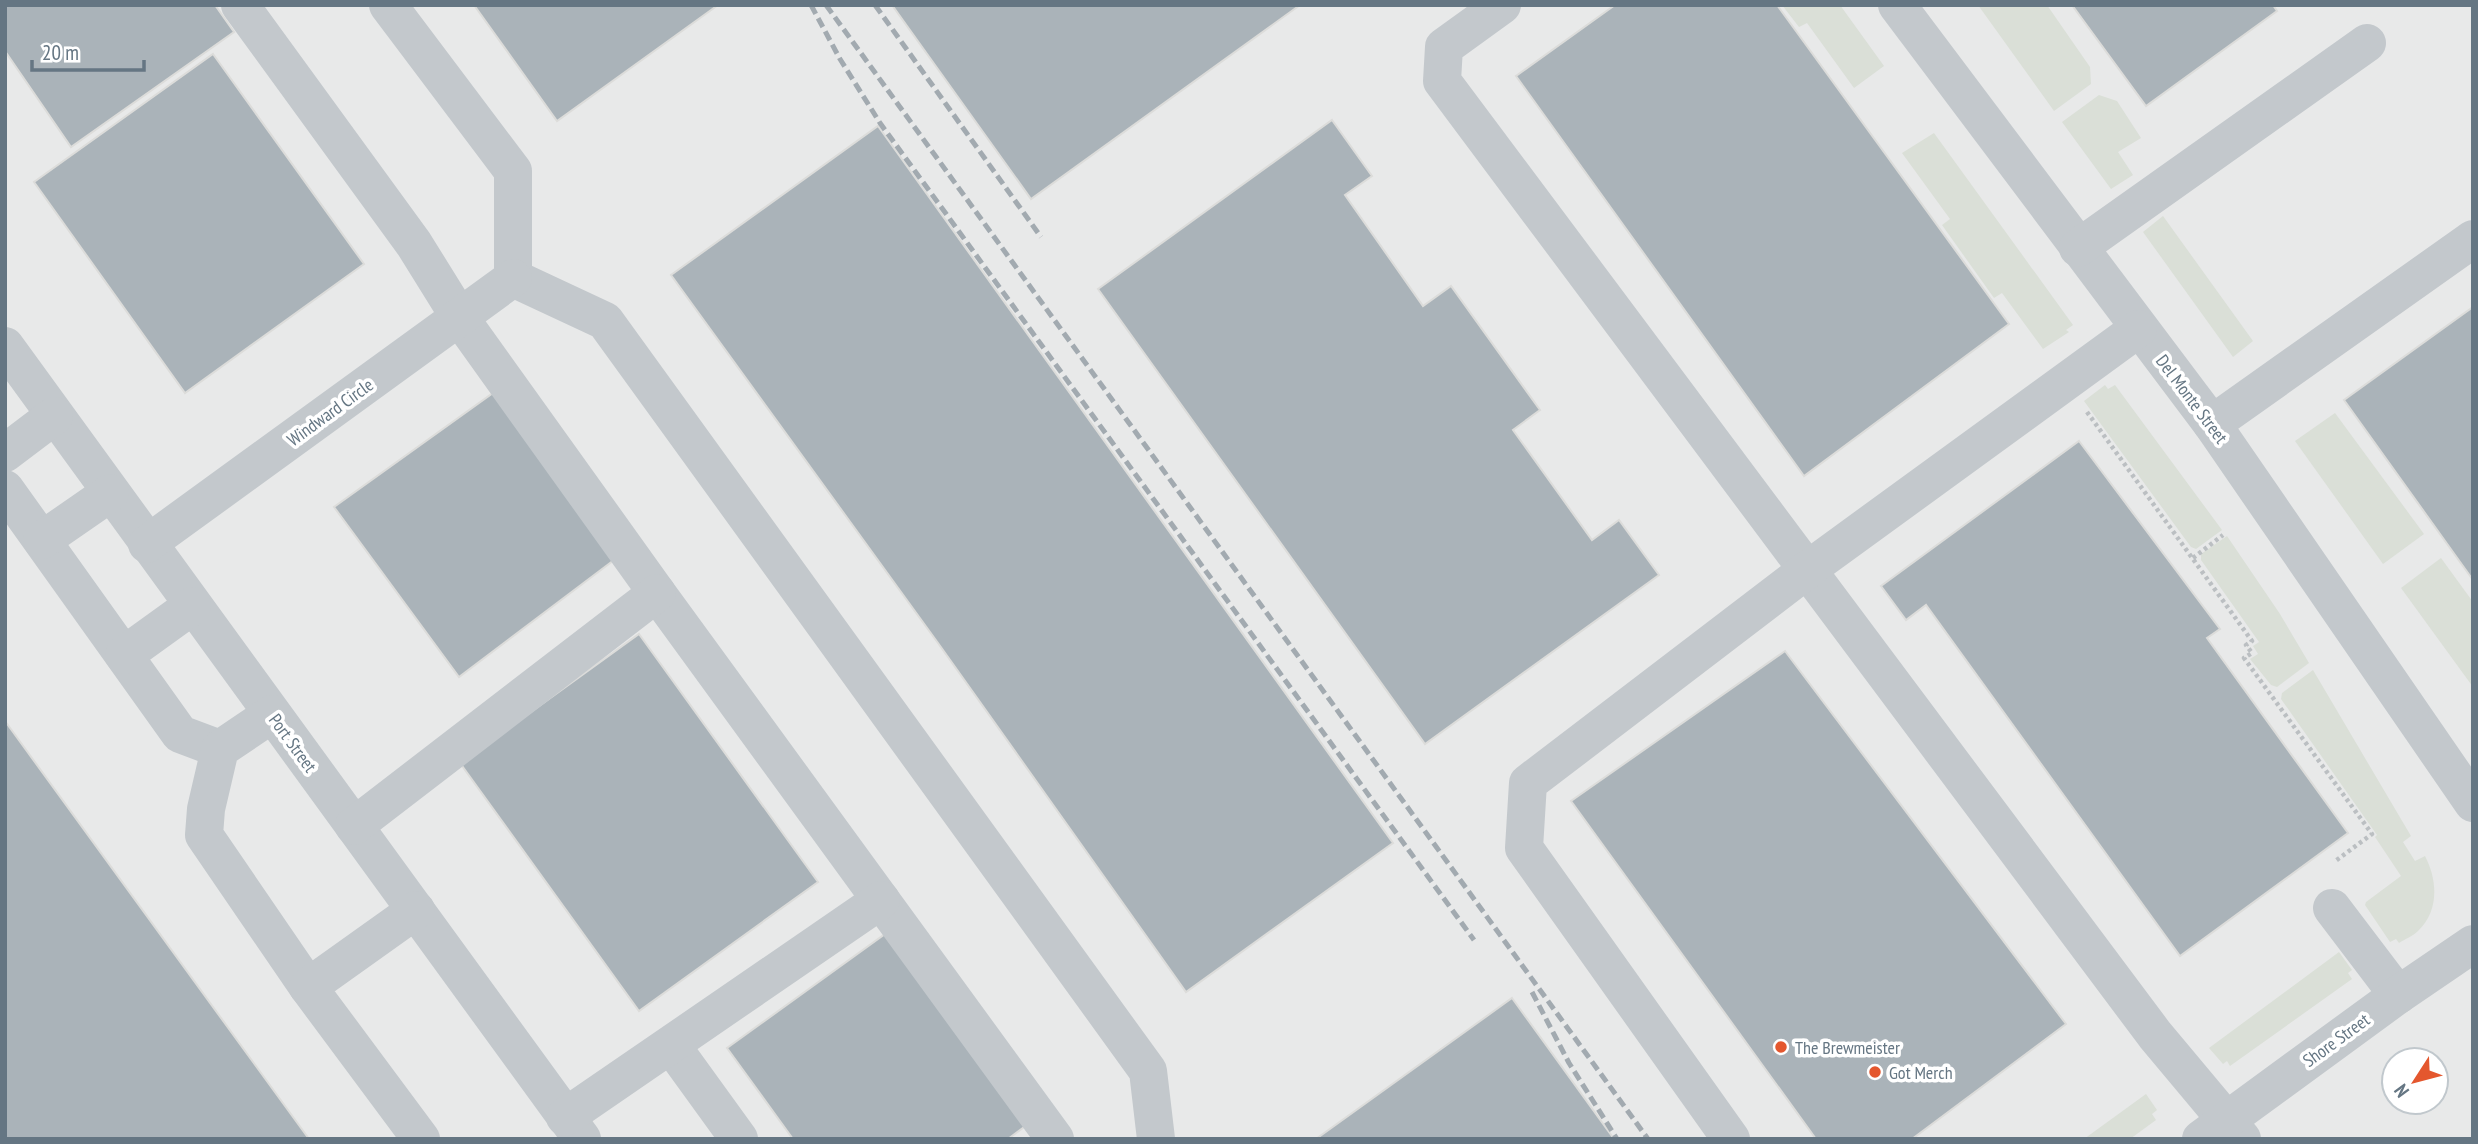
<svg xmlns="http://www.w3.org/2000/svg" width="2478" height="1144" viewBox="0 0 2478 1144" font-family="'PT Sans Narrow',sans-serif">
  <rect width="100%" height="100%" fill="#fafaf8"/>
  <path fill="#e8e9e9" fill-rule="evenodd" d="M5 5H2473V1139H5ZM2394 1060H2436V1102H2394Z"/>
  <g fill="#dadfd7">
    <polygon points="1782,5 1840,5 1884,66 1854,88 1807,23 1799,27"/>
    <polygon points="1978,5 2047,5 2090,67 2091,84 2054,111"/>
    <polygon points="2099,95 2117,101 2141,138 2118,152 2133,175 2111,189 2062,122"/>
    <polygon points="1934,133 2073,325 2066,330 2069,332 2043,349 2002,293 1994,298 1942,225 1950,219 1902,153"/>
    <polygon points="2163,216 2253,341 2233,357 2143,232"/>
    <polygon points="2105,385 2108,389 2115,385 2222,530 2196,549 2191,547 2084,401"/>
    <polygon points="2335,413 2424,534 2383,564 2295,441"/>
    <polygon points="2227,536 2280,614 2309,663 2277,687 2271,685 2250,659 2258,654 2253,646 2259,642 2201,560 2201,554"/>
    <polygon points="2441,558 2473,602 2473,687 2401,588"/>
    <path d="M2313 670 2411 836 2403 842 2415 861 2425 856C2437 879 2440 910 2418 931 2413 936 2405 939 2399 943L2396 939 2390 942 2365 905 2366 902 2401 876 2375 837 2377 835 2281 699 2282 693Z"/>
    <polygon points="2339,952 2352,970 2348,973 2352,979 2230,1066 2227,1061 2223,1064 2209,1048"/>
    <polygon points="2146,1094 2157,1110 2152,1114 2156,1120 2130,1139 2084,1139"/>
  </g>
  <g fill="#aab3b9" stroke="#dcdcda" stroke-width="2">
    <polygon points="5,5 215,5 234,32 71,147 5,51"/>
    <polygon points="474,5 718,5 557,121"/>
    <polygon points="892,5 1300,5 1031,199"/>
    <polygon points="1615,5 1777,5 2009,324 1804,476 1516,76"/>
    <polygon points="2072,5 2273,5 2277,11 2146,106"/>
    <polygon points="213,54 364,264 185,393 34,182"/>
    <polygon points="1332,120 1372,176 1345,195 1423,306 1451,286 1540,410 1513,430 1592,540 1619,520 1659,575 1425,744 1098,289"/>
    <polygon points="878,126 1393,843 1186,992 938,643 671,275"/>
    <polygon points="2473,307 2473,580 2344,400"/>
    <polygon points="500,388 618,557 459,677 334,507"/>
    <polygon points="2079,441 2220,629 2207,638 2348,833 2180,956 1926,605 1906,620 1881,586"/>
    <polygon points="639,634 818,882 639,1011 460,763"/>
    <polygon points="1785,651 2066,1024 1912,1139 1816,1139 1571,801"/>
    <polygon points="5,721 309,1139 5,1139"/>
    <polygon points="892,929 1031,1122 1008,1139 793,1139 727,1048"/>
    <polygon points="1512,998 1614,1139 1316,1139"/>
  </g>
  <g fill="none" stroke-linecap="round" stroke-linejoin="round">
    <g stroke="#bbbfc2" stroke-width="4.5" stroke-dasharray="3.5 3.5" stroke-linecap="butt">
      <polyline points="2087,412 2252,641 2246,645 2252,653 2244,658 2372,834 2334,862"/>
      <polyline points="2193,558 2223,535"/>
    </g>
    <g stroke="#c3c8cc" stroke-width="38">
      <polyline points="240,5 414,244 460,318 657,593 1055,1139"/>
      <polyline points="388,5 513,171 513,278"/>
      <polyline points="1502,5 1444,47 1442,81 2155,1035 2242,1139"/>
      <polyline points="1897,5 2212,424 2473,803"/>
      <polyline points="2078,248 2367,43"/>
      <polyline points="513,278 605,321 1148,1071 1156,1139"/>
      <polyline points="5,346 582,1139"/>
      <polyline points="2212,424 2473,239"/>
      <polyline points="5,453 54,416"/>
      <polyline points="5,489 180,734 220,749"/>
      <polyline points="42,540 110,493"/>
      <polyline points="147,544 513,278"/>
      <polyline points="124,655 192,606"/>
      <polyline points="272,714 220,749 206,809 204,835 308,987"/>
      <polyline points="354,826 657,593"/>
      <polyline points="2332,908 2398,995"/>
      <polyline points="416,910 308,987 421,1139"/>
      <polyline points="671,1045 739,1139"/>
      <polyline points="565,1117 881,900"/>
      <polyline points="1731,1139 1524,848 1528,783 1807,570 2138,329"/>
      <polyline points="2201,1139 2398,995 2473,944"/>
    </g>
    <g stroke="#a2aab0" stroke-width="5" stroke-dasharray="10 5" stroke-linecap="butt">
      <polyline points="811,5 840,59 880,123 1474,940"/>
      <polyline points="826,5 1648,1139"/>
      <polyline points="875,5 1041,237"/>
      <polyline points="1532,992 1569,1063 1617,1139"/>
    </g>
  </g>
  <g fill="#e4572e" stroke="#fff" stroke-width="2.5">
    <circle cx="1781" cy="1047" r="7"/>
    <circle cx="1875" cy="1072" r="7"/>
  </g>
  <g text-anchor="middle" dominant-baseline="central" stroke-width="7" stroke-linejoin="round" paint-order="stroke">
    <g font-size="18" fill="#657683" stroke="#fff">
      <text transform="translate(2192 399) rotate(53)">Del Monte Street</text>
      <text transform="translate(330 412) rotate(-36)">Windward Circle</text>
      <text transform="translate(293 743) rotate(54)">Port Street</text>
      <text transform="translate(2336 1040) rotate(-36)">Shore Street</text>
    </g>
    <g font-size="18" fill="#657683" stroke="#fff" text-anchor="start">
      <text x="1795" y="1047">The Brewmeister</text>
      <text x="1889" y="1072">Got Merch</text>
    </g>
  </g>
  <rect width="2478" height="1144" fill="none" stroke="#657683" stroke-width="14"/>
  <g transform="translate(2415 1081) rotate(234)"><circle r="33" fill="#ffffff" stroke="#c1c8cd" stroke-width="2"/>
  <path d="M0-5L12 26L0 18L-12 26Z" fill="#e4572e"/>
  <text y="-10" font-size="19" font-weight="bold" text-anchor="middle" fill="#657683">N</text>
  </g>
  <path d="M32 60v10h112v-10" fill="none" stroke="#657683" stroke-width="3.5"/>
  <text x="42" y="60" font-size="21" fill="#657683" stroke="#ffffff" stroke-width="5" paint-order="stroke">20 m</text>
</svg>
